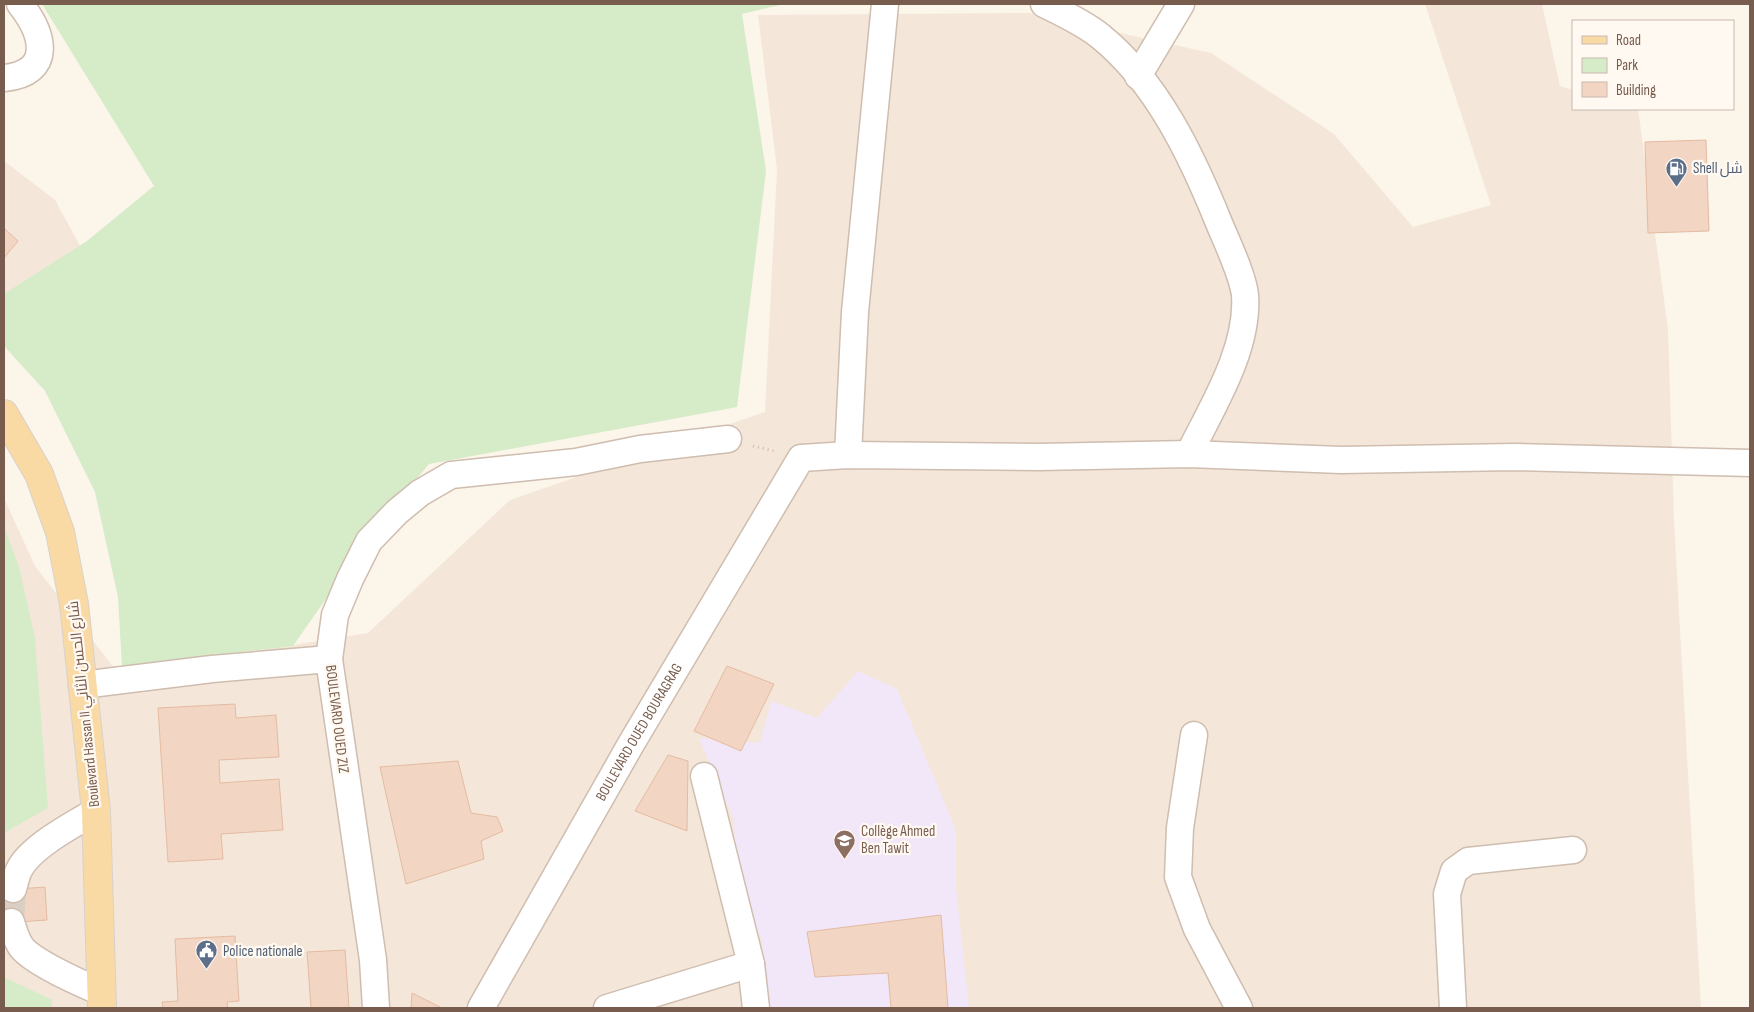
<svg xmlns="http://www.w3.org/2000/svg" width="1754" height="1012" viewBox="0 0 1754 1012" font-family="'Sofia Sans Condensed',Cairo,sans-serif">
  <rect width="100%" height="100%" fill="#fcf5ea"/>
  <g fill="#f4e7d9">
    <polygon points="1425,4 1542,4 1560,86 1573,90 1573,109 1638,109 1668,329 1674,522 1701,1008 4,1008 4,498 35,566 118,673 368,633 510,500 765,412 777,169 758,15 1029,13 1211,53 1334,134 1413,227 1491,205"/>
    <polygon points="4,161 55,200 86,257 4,326"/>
  </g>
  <polygon fill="#f2e6f9" points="858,671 897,689 956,830 956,888 969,1008 770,1008 761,937 736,890 734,820 699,738 760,743 771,701 817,718"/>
  <g fill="#d6ebc8">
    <polygon points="42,4 784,4 742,14 766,171 737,407 429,464 374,530 293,646 122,666 118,597 95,492 45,391 4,346 4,294 87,241 154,186"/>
    <polygon points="4,526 19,567 35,638 48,808 4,833"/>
    <polygon points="4,977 52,1000 52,1008 4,1008"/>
  </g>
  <g fill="#f2d5c2" stroke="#e4bba2">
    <polygon points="1706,140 1709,231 1648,233 1645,142"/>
    <polygon points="4,228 18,241 4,258"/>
    <polygon points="727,666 774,684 741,751 694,731"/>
    <polygon points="235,704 236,718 276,715 279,757 219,760 220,783 279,779 283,830 221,834 223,859 168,862 158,708"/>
    <polygon points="668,755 688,761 687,831 635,811"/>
    <polygon points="458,761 471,813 497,817 503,831 481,841 484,859 406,884 380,767"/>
    <polygon points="45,887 47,920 4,923 4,890"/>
    <polygon points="941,915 948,1008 891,1008 888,973 815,977 807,932"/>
    <polygon points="235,936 239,1001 227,1002 228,1008 163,1008 162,1002 178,1001 175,939"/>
    <polygon points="345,950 349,1008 311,1008 307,952"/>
    <polygon points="412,993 442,1008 411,1008"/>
  </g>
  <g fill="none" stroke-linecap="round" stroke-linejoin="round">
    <polyline stroke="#dbcfc3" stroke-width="26" stroke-dasharray="26 13" stroke-linecap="butt" points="11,922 13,889"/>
    <defs>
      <g id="minor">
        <path d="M1044 4C1062 13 1084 23 1100 36 1157 82 1192 156 1219 223 1227 242 1243 276 1245 295 1249 349 1212 407 1189 454"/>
        <polyline points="1138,76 1181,4"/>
        <path d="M4 78C54 73 44 34 20 4"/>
        <polyline points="848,455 855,312 885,4"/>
        <polyline points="82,685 212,669 329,659"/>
        <polyline points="1194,735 1180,828 1178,877 1197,929 1239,1008"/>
        <polyline points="704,776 751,964 756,1008"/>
        <path d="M13 889C15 883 16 876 19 870 30 847 74 824 96 811"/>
        <path d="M11 922C14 931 16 940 22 948 35 963 82 984 101 992"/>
        <polyline points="376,1008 373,960 329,659 335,615 350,579 369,541 397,512 420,493 451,475 576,462 640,449 728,439"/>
        <path id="s1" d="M481 1008 631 744 801 458 848 455 1039 457 1189 454 1341 460 1514 457 1750 463"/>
        <polyline points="607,1008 751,964"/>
        <polyline points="1453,1008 1447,894 1454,871 1468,861 1573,850"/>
      </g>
      <polyline id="major" points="4,414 39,474 60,532 74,604 96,811 102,1008"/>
    </defs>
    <use href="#minor" stroke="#cfbdaf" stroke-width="29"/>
    <use href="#major" stroke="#d9d1cd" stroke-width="30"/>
    <polyline stroke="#d7b8a4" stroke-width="3" stroke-dasharray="1 4" stroke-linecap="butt" points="753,446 774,451"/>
    <use href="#minor" stroke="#fff" stroke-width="26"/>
    <use href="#major" stroke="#f9daa4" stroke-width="28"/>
  </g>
  <defs>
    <symbol id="fuel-pin" viewBox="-11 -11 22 30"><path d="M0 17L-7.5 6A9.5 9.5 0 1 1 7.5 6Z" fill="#5c6f8a" stroke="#fff9f1"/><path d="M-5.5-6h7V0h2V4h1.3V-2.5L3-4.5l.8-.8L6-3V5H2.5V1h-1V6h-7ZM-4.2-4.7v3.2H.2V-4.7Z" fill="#fff"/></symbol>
    <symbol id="university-pin" viewBox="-11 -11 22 30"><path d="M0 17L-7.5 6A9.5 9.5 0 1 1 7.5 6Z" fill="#8d6e63" stroke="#fff9f1"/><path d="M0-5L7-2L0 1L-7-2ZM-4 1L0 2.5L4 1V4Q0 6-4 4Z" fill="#fff"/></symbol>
    <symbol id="civic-pin" viewBox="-11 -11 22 30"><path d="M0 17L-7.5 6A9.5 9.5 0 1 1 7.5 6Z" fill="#5c6f8a" stroke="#fff9f1"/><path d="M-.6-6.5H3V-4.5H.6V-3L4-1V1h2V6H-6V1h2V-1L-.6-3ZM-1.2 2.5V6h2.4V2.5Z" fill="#fff"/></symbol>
  </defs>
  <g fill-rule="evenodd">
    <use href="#fuel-pin" x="1664" y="156" width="25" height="34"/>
    <use href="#university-pin" x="832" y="828" width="25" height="34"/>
    <use href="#civic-pin" x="194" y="938" width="25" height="34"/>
  </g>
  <g text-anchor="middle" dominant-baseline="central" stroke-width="4.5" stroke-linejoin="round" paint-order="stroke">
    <g font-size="15" fill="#4e5e75" stroke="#fff9f1" text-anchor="start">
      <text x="1693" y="168">Shell شل</text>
      <text x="223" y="951">Police nationale</text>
    </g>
    <g font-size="15" fill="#785c4d" stroke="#fff9f1">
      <text transform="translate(84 704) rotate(-96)">Boulevard Hassan II شارع الحسن الثاني</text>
      <text transform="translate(337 719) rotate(83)">BOULEVARD OUED ZIZ</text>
      <text stroke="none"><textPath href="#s1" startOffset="318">BOULEVARD OUED BOURAGRAG</textPath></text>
    </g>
    <g font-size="15" fill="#785e54" stroke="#fff9f1" text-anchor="start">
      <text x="861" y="831">Collège Ahmed<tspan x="861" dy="17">Ben Tawit</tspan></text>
    </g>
  </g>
  <rect width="1754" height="1012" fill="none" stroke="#785c4d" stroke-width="10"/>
  <rect x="1572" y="20" width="162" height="90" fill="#fff9f1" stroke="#c9baaf"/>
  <rect x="1582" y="36" width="25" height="8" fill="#f9daa4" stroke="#c9baaf"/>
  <text x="1616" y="45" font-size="15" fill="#785c4d">Road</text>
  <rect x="1582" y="58" width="25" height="15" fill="#d6ebc8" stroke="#c9baaf"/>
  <text x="1616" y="70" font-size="15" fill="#785c4d">Park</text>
  <rect x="1582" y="82" width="25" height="15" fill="#f2d5c2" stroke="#c9baaf"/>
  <text x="1616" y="95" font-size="15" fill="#785c4d">Building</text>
</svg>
